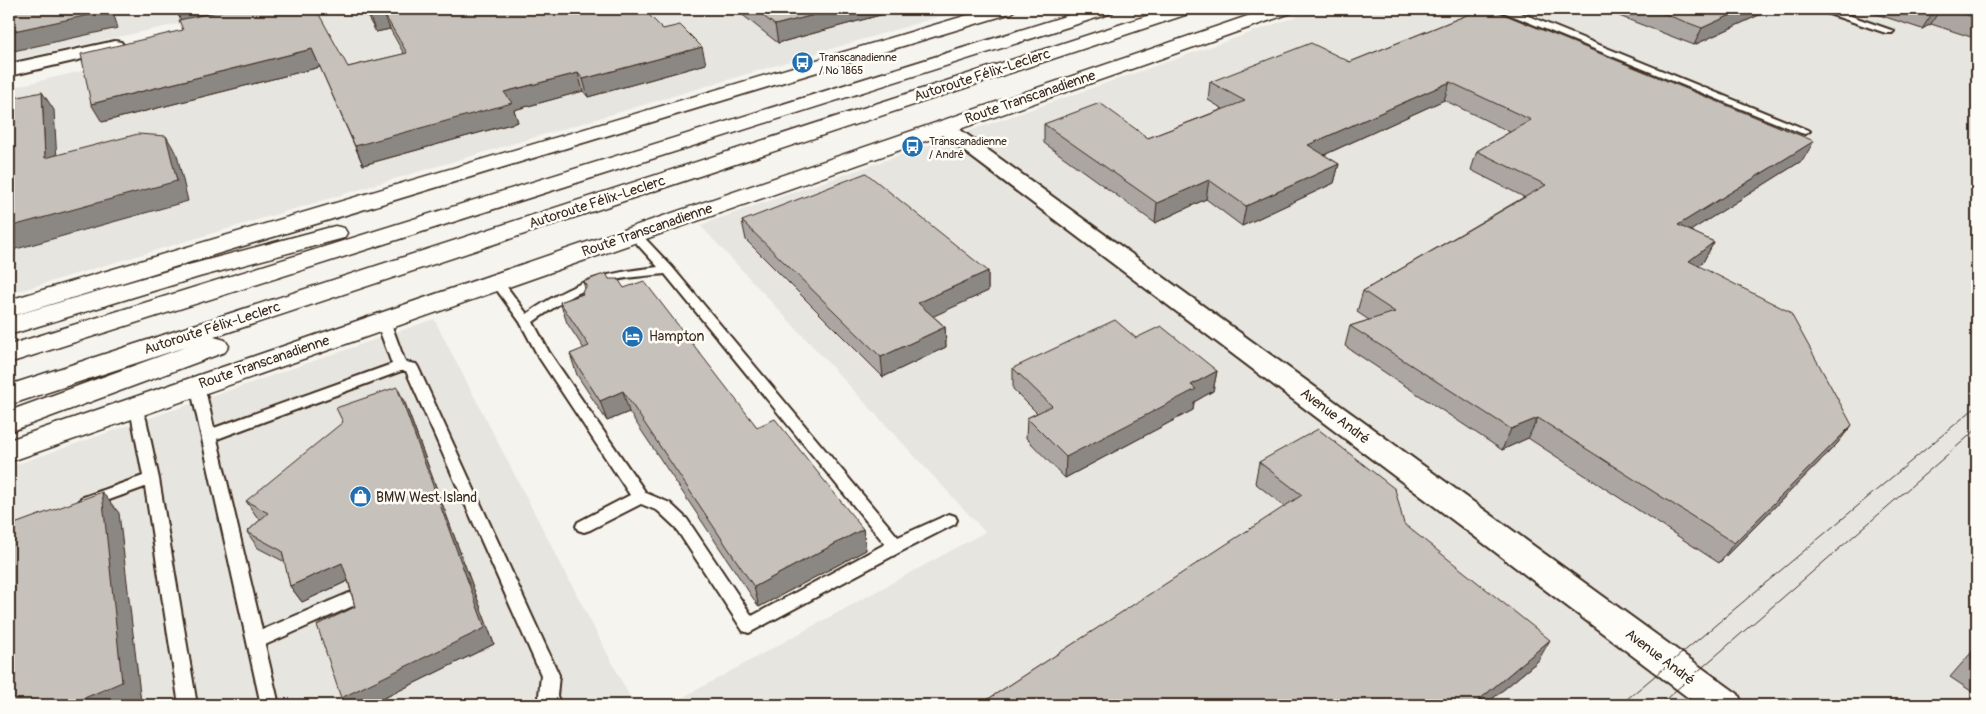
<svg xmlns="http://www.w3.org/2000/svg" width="1986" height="714" viewBox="0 0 1986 714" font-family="Pangolin,sans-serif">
  <rect width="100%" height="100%" fill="#f5f4ee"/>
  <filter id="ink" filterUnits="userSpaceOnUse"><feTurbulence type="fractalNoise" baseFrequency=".02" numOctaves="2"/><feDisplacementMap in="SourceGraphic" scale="10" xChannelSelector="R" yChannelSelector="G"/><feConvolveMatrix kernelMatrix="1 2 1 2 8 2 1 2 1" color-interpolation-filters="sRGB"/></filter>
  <g filter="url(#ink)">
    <g fill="#e7e5df">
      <polygon points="9,9 246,9 9,61"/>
      <polygon points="348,9 965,9 9,294 9,88"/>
      <polygon points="1318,9 1977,9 1977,705 669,705 985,532 700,225"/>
      <polygon points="434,319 634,705 9,705 9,467"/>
    </g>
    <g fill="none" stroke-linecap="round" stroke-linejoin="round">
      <defs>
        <g id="service">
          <polygon points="1500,9 1511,9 1810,131 1805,134 1801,133 1501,11"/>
          <polygon points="1819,9 1831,9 1894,31 1892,33 1886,33 1820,11"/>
          <path d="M634 230 638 231 672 267 898 537 949 514 955 516 957 520 955 524 902 551 749 633 743 631 675 527 658 511 641 504 590 530 584 532 578 530 576 526 578 522 630 495 538 356 520 322 491 282 497 278 501 279 527 314C574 281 603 273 658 267L628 234ZM665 274 885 544 752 616 687 519 670 503 646 493 549 352 533 322C555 307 577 290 604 283 623 277 645 276 665 274Z"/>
          <polygon points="383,317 390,321 405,362 416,364 418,367 559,675 557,696 561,705 543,705 539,696 541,675 406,371 401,371 217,439 262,630 349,593 355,595 358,600 355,605 265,645 279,705 261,705 190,385 192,382 202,382 204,385 214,428 392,364 376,321"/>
          <polygon points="134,402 139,403 146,419 159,479 197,705 179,705 145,487 87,508 81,506 79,502 81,498 143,476 132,419 127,407 129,403"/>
        </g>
        <g id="minor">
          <polygon points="115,41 121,42 124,46 121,50 9,76 9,64"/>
          <polygon points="944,121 951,123 1738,694 1743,705 1698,705 937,131 934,127 937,123"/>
        </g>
        <g id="secondary">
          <polygon points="988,9 1015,9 1012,13 9,317 9,300"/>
          <polygon points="1268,9 1294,9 1291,13 9,462 9,440"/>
        </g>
        <g id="motorway">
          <polygon points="1088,9 1115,9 1112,13 9,363 9,345"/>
          <polygon points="1168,9 1194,9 1191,13 214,337 225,340 229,346 225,352 9,432 9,411 188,346 9,405 9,385"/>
          <polygon points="335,226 344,228 347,233 344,238 199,277 9,335 9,317 181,267"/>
        </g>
      </defs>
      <use href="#service" stroke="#3b2a1e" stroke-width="4"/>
      <use href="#minor" stroke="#3b2a1e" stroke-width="4"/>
      <use href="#secondary" stroke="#3b2a1e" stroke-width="3"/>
      <use href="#motorway" stroke="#3b2a1e" stroke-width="3"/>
      <use href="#service" fill="#fdfcf7" fill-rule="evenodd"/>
      <use href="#minor" fill="#fdfcf7" fill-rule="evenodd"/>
      <use href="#secondary" fill="#fdfcf7" fill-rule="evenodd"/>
      <use href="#motorway" fill="#fdfcf7" fill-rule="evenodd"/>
      <g stroke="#3b2a1e" stroke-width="1">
        <polyline points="1620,705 1977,406"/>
        <polyline points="1659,705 1977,429"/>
      </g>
    </g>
    <g fill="#aba6a1" stroke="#3b2a1e">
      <polygon points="164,9 272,10 348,67 404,54 390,29 376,32 363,9 643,9 663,29 706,64 588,97 583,91 514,110 518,122 363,165 320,67 102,122 183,30 181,20 176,11 167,13"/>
      <polygon points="735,9 902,9 778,43"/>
      <polygon points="1482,9 1803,160 1690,231 1714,242 1703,262 1698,266 1852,425 1836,445 1719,563 1528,438 1502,450 1345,346 1350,326 1369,320 1357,312 1363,291 1524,197 1471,170 1477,151 1510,132 1444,100 1324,155 1339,164 1334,183 1242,226 1206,199 1155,223 1044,143 1044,124 1148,138 1223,109 1208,100 1210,82 1350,62"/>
      <polygon points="1601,9 1772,9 1694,45"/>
      <polygon points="1861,9 1977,9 1977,39 1931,24 1922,29"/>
      <polygon points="742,221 988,271 988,291 933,316 945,327 946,347 883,377 746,240"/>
      <polygon points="609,279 624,288 757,427 863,529 866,550 759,607 629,412 607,421 577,375 570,354 584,349 567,323 560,302 583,294 582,292 585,288 583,282"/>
      <polygon points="1136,338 1217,371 1213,391 1194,402 1193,410 1065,478 1026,438 1027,418 1037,413 1013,389 1013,368"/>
      <polygon points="405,403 494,644 370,705 346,705 341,698 355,607 348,581 302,602 290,586 285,562 258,548 247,532 261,519 257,517 246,501"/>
      <polygon points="1259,462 1404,524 1538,661 1485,705 979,705 1285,507 1255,483"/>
      <polygon points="1977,646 1977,695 1950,677"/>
    </g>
    <g fill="#8b8783" stroke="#3b2a1e">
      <polygon points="107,9 112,9 118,28 9,52 9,32"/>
      <polygon points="164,9 260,9 183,24 176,11 167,13"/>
      <polygon points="837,9 902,9 778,43 775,25"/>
      <polygon points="1744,9 1772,9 1694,45 1702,28"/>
      <polygon points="1938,9 1940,9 1931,24 1922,29 1933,12"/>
      <polygon points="383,12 390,29 376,32 369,15"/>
      <polygon points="702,47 706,64 588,97 583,79"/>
      <polygon points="312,49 320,67 102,122 91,104"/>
      <polygon points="578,73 583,91 514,110 518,122 363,165 355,146 504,92"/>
      <polygon points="1450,82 1444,100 1304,164 1308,145"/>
      <polygon points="42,92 54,110 58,177 45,158"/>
      <polygon points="166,136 177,155 188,201 9,251 9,227"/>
      <polygon points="1814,141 1803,160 1668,245 1678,225"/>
      <polygon points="1339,164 1334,183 1242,226 1246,206"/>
      <polygon points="1209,180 1206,199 1155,223 1157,203"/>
      <polygon points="1714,242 1703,262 1678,281 1689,261"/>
      <polygon points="988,271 988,291 919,323 918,303"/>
      <polygon points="945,327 946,347 883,377 881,357"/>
      <polygon points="1217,371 1213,391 1194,402 1193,410 1065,478 1066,457 1191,385"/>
      <polygon points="397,387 405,403 494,644 370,705 346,705 341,698"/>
      <polygon points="623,391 629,412 607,421 600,401"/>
      <polygon points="1538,418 1528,438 1502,450 1511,429"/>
      <polygon points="1852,425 1836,445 1719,563 1734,543"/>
      <polygon points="102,492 119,513 141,702 133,705 68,705"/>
      <polygon points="863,529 866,550 759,607 754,587"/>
      <polygon points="342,563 352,579 302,602 290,586"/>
      <polygon points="1550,640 1538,661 1485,705 1473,705"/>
    </g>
    <g fill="#c7c1bb" stroke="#3b2a1e">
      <polygon points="9,9 107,9 108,11 9,32"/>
      <polygon points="231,9 271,9 272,10 279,9 316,9 348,67 407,53 383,12 369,15 365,9 643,9 663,29 680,25 702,47 583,79 578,73 504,92 512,103 355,146 312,49 91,104 81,54 183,30 179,20"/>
      <polygon points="754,9 837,9 775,25"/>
      <polygon points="1482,9 1491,9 1814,141 1678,225 1714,242 1689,261 1790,312 1852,425 1734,543 1538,418 1511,429 1350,326 1395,312 1363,291 1546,185 1477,151 1531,120 1450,82 1308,145 1339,164 1246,206 1209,180 1157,203 1044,124 1100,103 1148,138 1245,101 1210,82 1311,43 1350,62"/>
      <polygon points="1651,9 1744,9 1702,28"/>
      <polygon points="1923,9 1938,9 1933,12"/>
      <polygon points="1947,9 1977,9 1977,18"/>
      <polygon points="42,92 45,158 138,134 166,136 177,181 9,227 9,99"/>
      <polygon points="866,173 988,271 918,303 945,327 881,357 742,221"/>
      <polygon points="606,273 609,279 618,279 624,288 644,281 757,427 775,419 863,529 754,587 623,391 600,401 570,354 589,346 560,302 583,294 582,292 587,286 583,282"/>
      <polygon points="1115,320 1136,338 1161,326 1217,371 1191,385 1196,389 1066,457 1027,418 1052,406 1013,368"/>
      <polygon points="397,387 485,628 341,698 317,625 355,607 349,583 342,563 290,586 282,551 247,532 268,513 246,501 343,422 336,408"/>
      <polygon points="1318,429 1395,489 1404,524 1550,640 1473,705 979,705 1302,495 1259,462"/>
      <polygon points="102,492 122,682 68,705 9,705 9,526"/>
      <polygon points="1977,650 1977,661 1971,657"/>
    </g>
  </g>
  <defs>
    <symbol id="bus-disc" viewBox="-11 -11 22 22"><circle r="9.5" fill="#1f6fb2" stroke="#fdfcf7"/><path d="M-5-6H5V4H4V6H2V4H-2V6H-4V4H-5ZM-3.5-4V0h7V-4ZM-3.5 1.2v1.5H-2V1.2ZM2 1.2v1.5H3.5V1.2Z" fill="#fff"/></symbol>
    <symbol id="hotel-disc" viewBox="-11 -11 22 22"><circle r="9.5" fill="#1f6fb2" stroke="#fdfcf7"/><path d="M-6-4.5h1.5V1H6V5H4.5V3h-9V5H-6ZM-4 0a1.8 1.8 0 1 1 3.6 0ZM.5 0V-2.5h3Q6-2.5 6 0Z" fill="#fff"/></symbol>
    <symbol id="shop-disc" viewBox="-11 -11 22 22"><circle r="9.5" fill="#1f6fb2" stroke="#fdfcf7"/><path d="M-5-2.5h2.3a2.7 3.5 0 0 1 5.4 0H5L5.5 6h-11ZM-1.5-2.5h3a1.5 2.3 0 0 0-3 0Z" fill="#fff"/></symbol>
  </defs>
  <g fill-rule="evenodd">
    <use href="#bus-disc" x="790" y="50" width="25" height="25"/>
    <use href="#bus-disc" x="900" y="134" width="25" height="25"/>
    <use href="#hotel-disc" x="620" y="324" width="25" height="25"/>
    <use href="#shop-disc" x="348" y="484" width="25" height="25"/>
  </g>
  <g text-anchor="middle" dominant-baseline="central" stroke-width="5" stroke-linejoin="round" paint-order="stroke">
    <g font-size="11" fill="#3b2a1e" stroke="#fdfcf7" text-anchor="start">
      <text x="819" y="57">Transcanadienne<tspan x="819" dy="13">/ No 1865</tspan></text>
      <text x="929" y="141">Transcanadienne<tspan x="929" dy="13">/ André</tspan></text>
    </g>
    <g font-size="14" fill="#3b2a1e" stroke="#fdfcf7">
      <text transform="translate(982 75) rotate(-18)">Autoroute Félix-Leclerc</text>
      <text transform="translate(1030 97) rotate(-19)">Route Transcanadienne</text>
      <text transform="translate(597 202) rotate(-18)">Autoroute Félix-Leclerc</text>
      <text transform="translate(647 230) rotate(-19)">Route Transcanadienne</text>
      <text transform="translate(212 328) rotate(-18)">Autoroute Félix-Leclerc</text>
      <text transform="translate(264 362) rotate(-19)">Route Transcanadienne</text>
      <text transform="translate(1335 416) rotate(37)">Avenue André</text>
      <text transform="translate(1660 657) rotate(37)">Avenue André</text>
    </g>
    <g font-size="14" fill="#3b2a1e" stroke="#fdfcf7" text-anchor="start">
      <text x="649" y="336">Hampton</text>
      <text x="376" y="497">BMW West Island</text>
    </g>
  </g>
  <rect width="1986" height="714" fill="none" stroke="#fdfcf7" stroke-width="30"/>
  <rect x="15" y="15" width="1956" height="684" fill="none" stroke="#3b2a1e" stroke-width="2" filter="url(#ink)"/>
</svg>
